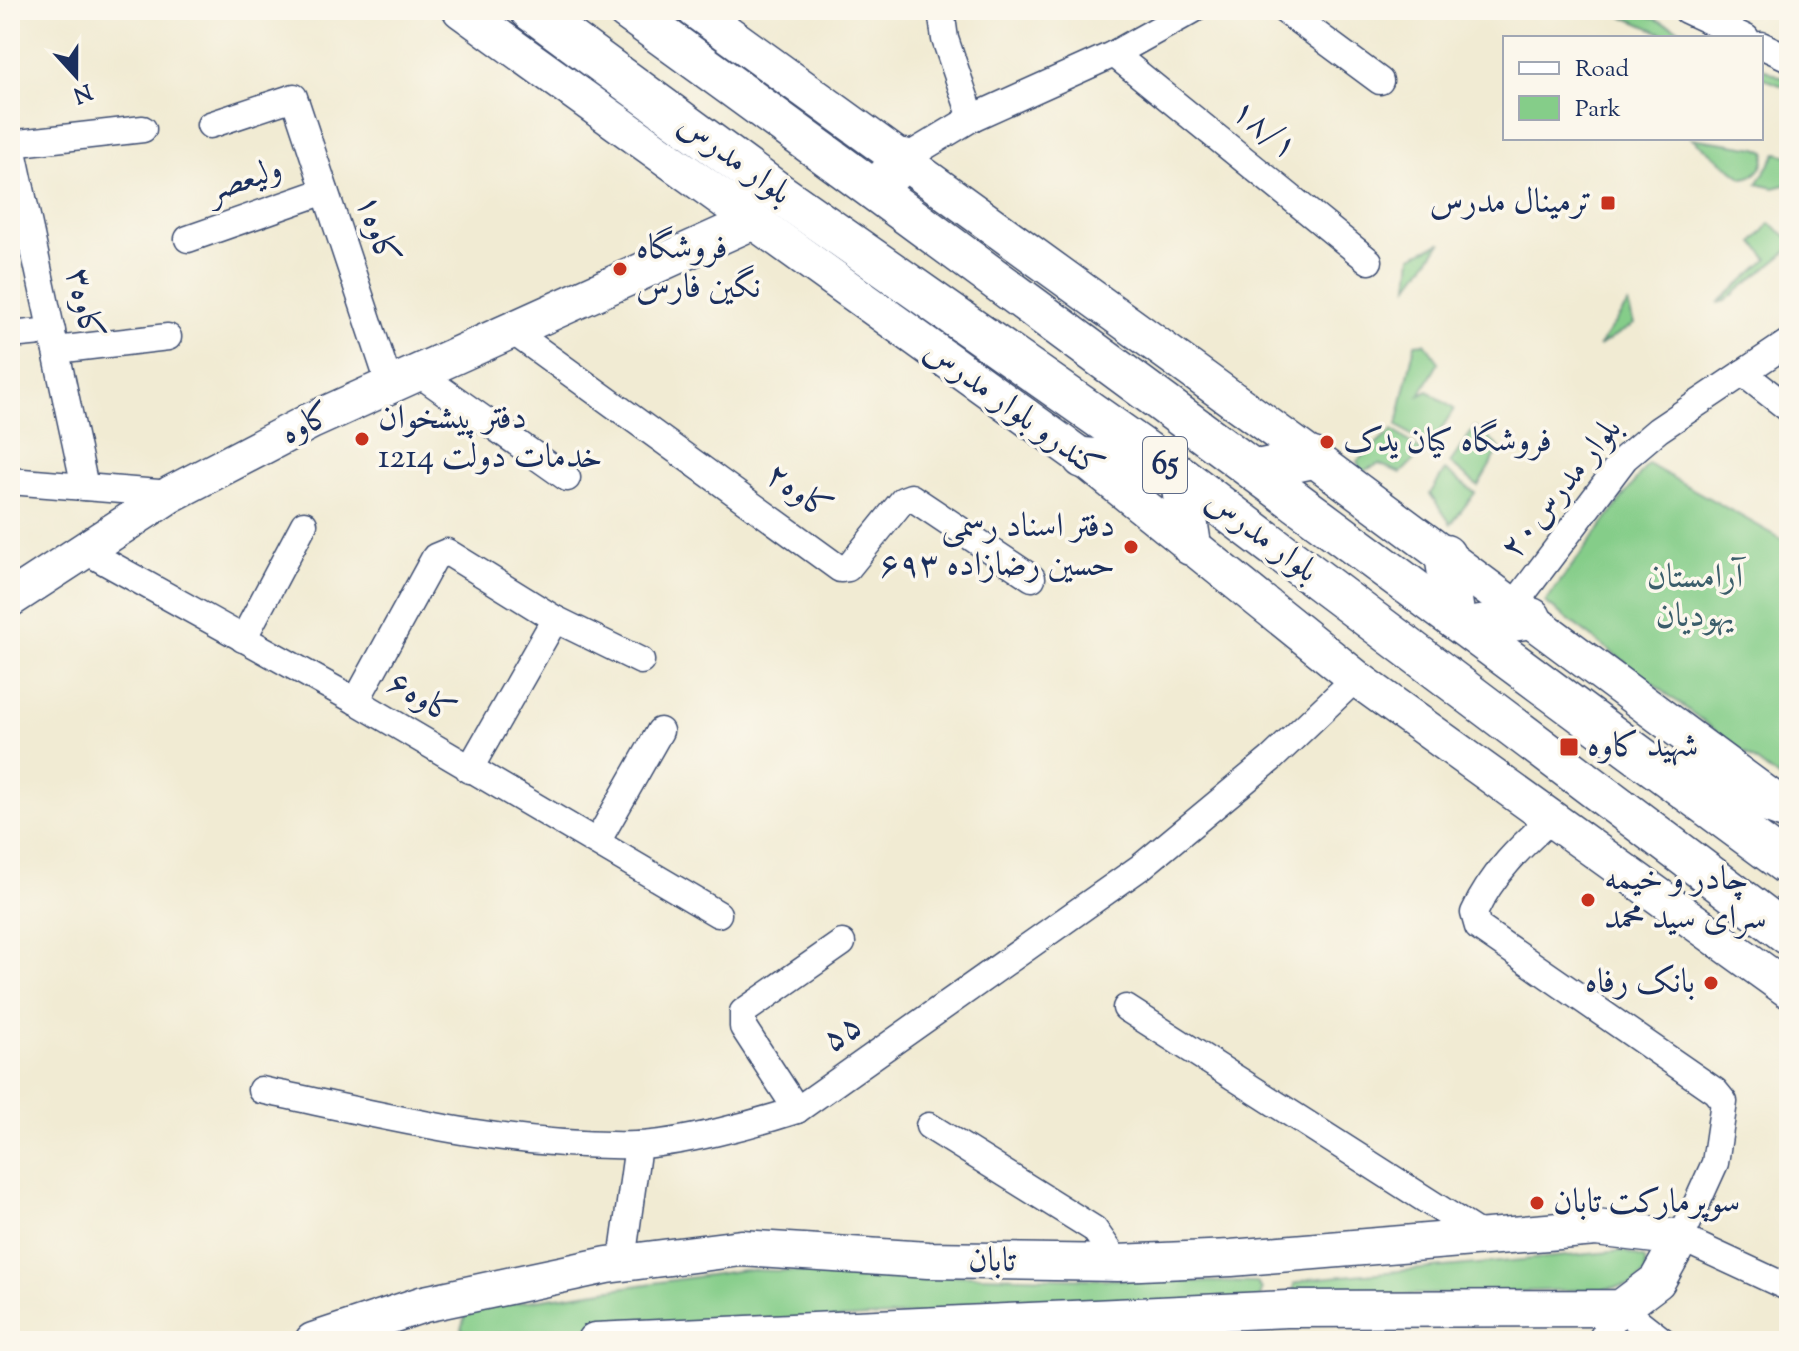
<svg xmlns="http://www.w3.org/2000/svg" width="1799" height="1351" viewBox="0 0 1799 1351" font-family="'Sorts Mill Goudy',Amiri,serif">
  <rect width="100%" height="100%" fill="#fbf7ec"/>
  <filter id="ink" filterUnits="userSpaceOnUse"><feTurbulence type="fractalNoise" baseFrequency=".0125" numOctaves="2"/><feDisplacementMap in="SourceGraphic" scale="16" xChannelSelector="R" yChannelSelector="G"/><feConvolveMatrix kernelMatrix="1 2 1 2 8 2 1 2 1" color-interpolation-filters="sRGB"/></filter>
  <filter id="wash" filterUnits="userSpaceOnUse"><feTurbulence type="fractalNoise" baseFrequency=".006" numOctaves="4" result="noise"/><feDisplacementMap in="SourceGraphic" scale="32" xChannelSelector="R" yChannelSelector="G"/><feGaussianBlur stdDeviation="1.8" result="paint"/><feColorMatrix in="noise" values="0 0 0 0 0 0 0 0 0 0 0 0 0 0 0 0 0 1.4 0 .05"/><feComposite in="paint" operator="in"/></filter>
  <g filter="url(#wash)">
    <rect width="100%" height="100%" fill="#f1ebd3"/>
    <g fill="#85cd89" stroke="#507e74" stroke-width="2">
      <polygon points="1608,10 1634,10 1700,38 1673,38"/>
      <polygon points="1761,67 1789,81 1789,89 1761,77"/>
      <path d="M1692 138 1757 148 1766 152C1763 167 1759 176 1743 178Z"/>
      <polygon points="1777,153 1789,156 1789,184 1774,188 1757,184"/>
      <polygon points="1770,223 1789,238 1789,250 1725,301 1718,303 1768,259 1754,243"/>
      <polygon points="1440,243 1441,243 1409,286 1412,256"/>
      <polygon points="1628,304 1634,324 1598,347"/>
      <polygon points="1425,343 1439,362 1420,395 1428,391 1454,409 1429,448 1397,425 1415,344"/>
      <polygon points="1475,427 1500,448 1478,486 1450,463"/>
      <polygon points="1393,430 1422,452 1401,473 1379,464 1361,472 1357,461"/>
      <polygon points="1648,464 1789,543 1789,786 1545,602"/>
      <polygon points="1445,470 1475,493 1451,524 1430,494"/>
      <polygon points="1623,1251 1645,1259 1646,1273 1632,1285 1603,1289 1300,1298 1294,1291 1294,1284 1309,1279"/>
      <polygon points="744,1270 1257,1283 1262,1289 1260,1299 1245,1300 474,1335 461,1329 465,1316 473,1309"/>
    </g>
  </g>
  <g filter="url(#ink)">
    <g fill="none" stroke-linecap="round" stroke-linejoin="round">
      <defs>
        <g id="street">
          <polyline points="941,10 945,39 972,118"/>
          <polyline points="1284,10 1380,81"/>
          <polyline points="1686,10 1746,38"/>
          <polyline points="1761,45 1789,58"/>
          <polyline points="1114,54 1369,261"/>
          <polyline points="210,125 294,97 390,386"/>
          <polyline points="10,137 85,487"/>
          <polyline points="10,144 143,129"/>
          <polyline points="904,159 972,118 1114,54 1193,10"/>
          <polyline points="188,239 325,191"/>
          <polyline points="511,330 840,569 848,568 903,500 911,497 1032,578"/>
          <polyline points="10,335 52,331"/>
          <polyline points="56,350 168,337"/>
          <polyline points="418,373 567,478"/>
          <polyline points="1743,373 1789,409"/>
          <polyline points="10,481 171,494"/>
          <polyline points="84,550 356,701 718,914"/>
          <polyline points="1514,605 1625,458 1658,430 1789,342"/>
          <polyline points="243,639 304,524"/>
          <polyline points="356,701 435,557 447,552 555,619 641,661"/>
          <polyline points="469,770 555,619"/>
          <path d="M1551 819C1521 846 1491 875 1474 913L1478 927 1715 1091 1724 1102 1715 1163 1681 1238 1789 1288"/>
          <polyline points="597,842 660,731"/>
          <polyline points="1126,1008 1484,1237"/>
          <path d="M261 1090C385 1116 508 1148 636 1145 679 1144 754 1124 797 1110L1142 866 1271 759 1356 678"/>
          <polyline points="797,1110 743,1027 743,1012 842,943"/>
          <polyline points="929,1126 1094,1229 1118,1263"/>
          <polyline points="622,1261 638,1145"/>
          <polyline points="1600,1341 1621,1308 1663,1341"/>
        </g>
        <g id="secondary">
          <polyline points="461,10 1083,458 1356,678 1789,990"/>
          <polyline points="695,10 1313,458 1768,796"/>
          <polyline points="10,599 171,494 311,421 751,222"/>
          <polyline points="313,1341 424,1304 607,1265 741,1248 928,1260 1118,1263 1231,1258 1596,1228 1681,1238 1657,1281 1621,1308 1287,1309 595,1341"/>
        </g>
        <g id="primary">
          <polyline points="530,10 776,191 1166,465 1789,935"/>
          <path d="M627 10C1017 292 1401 581 1789 866"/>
          <polyline points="875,190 904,159"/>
          <polyline points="1083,458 1163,465"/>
          <polyline points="1257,470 1313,458"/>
          <polyline points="1180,476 1191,545"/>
          <polyline points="1445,555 1455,619"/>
          <polyline points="1468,628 1531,618"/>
          <polyline points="1680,771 1785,809"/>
        </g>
      </defs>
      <use href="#street" stroke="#3b4b70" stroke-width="29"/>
      <use href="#secondary" stroke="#3b4b70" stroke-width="39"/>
      <use href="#primary" stroke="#3b4b70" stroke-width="43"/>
      <use href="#street" stroke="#fff" stroke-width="26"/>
      <use href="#secondary" stroke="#fff" stroke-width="36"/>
      <use href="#primary" stroke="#fff" stroke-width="40"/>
    </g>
  </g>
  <g fill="#c8321e" stroke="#fbf7ec" stroke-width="3">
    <rect x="1600" y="195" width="16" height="16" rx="4"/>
    <circle cx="620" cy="269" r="8"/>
    <circle cx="362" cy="439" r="8"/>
    <circle cx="1327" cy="442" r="8"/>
    <circle cx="1131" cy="547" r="8"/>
    <rect x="1559" y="737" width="20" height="20" rx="4"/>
    <circle cx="1588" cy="900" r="8"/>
    <circle cx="1711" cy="983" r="8"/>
    <circle cx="1537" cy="1203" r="8"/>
  </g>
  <g text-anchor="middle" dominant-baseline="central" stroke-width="7" stroke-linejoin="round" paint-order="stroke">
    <rect fill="#fbf7ec" stroke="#5e6b89" stroke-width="2" x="1143" y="437" width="44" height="56" rx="6"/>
    <g font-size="32" font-weight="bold" fill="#1b2f5e">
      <text x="1165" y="465">65</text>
    </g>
    <g font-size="34" fill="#1b2f5e" stroke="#fbf7ec">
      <text transform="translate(1264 130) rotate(39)">۱۸/۱</text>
      <text transform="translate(734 160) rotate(36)">بلوار مدرس</text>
      <text transform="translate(245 181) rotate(-19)">ولیعصر</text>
      <text transform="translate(376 230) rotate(72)">کاوه۱</text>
      <text transform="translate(83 304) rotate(78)">کاوه۳</text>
      <text transform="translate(1013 410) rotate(36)">کندرو بلوار مدرس</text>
      <text transform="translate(307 425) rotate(-26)">کاوه</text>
      <text transform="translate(1562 489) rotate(-51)">بلوار مدرس۲۰</text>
      <text transform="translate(798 493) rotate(36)">کاوه۲</text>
      <text transform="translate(1261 537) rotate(37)">بلوار مدرس</text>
      <text transform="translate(421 699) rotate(31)">کاوه۶</text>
      <text transform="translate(843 1034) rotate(-35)">۵۵</text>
      <text transform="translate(992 1262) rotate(1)">تابان</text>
    </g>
    <g font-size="34" fill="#1b2f5e" stroke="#fbf7ec" text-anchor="start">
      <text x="1592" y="203" text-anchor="end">ترمینال مدرس</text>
      <text x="636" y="249">فروشگاه<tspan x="636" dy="39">نگین فارس</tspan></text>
      <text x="378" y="419">دفتر پیشخوان<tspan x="378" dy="39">خدمات دولت 1214</tspan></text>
      <text x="1343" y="442">فروشگاه کیان یدک</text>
      <text x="1115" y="527" text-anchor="end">دفتر اسناد رسمی<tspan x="1115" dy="39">۶۹۳ حسین رضازاده</tspan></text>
      <text x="1587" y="747">شهید کاوه</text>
      <text x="1604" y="880">چادر و خیمه<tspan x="1604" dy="39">سرای سید محمد</tspan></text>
      <text x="1695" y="983" text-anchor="end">بانک رفاه</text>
      <text x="1553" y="1203">سوپرمارکت تابان</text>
    </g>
    <g font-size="34" fill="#3b5e6b" stroke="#fbf7ec">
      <text x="1695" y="578">آرامستان<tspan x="1695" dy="39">یهودیان</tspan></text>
    </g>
  </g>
  <rect width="1799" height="1351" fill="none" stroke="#fbf7ec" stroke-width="40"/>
  <rect x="1503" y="36" width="260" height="104" fill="#fbf7ec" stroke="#a1a7b3" stroke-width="2"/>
  <rect x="1519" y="62" width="40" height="12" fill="#ffffff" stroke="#a1a7b3" stroke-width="2"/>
  <text x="1575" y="76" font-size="24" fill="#1b2f5e">Road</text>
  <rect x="1519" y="96" width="40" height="24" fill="#85cd89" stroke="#a1a7b3" stroke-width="2"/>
  <text x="1575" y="116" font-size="24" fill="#1b2f5e">Park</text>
  <g transform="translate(76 76) rotate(159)" stroke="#fbf7ec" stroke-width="6" paint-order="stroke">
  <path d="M0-6L14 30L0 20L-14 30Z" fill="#1b2f5e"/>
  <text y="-12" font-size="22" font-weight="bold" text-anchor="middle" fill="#1b2f5e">N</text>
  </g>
</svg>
